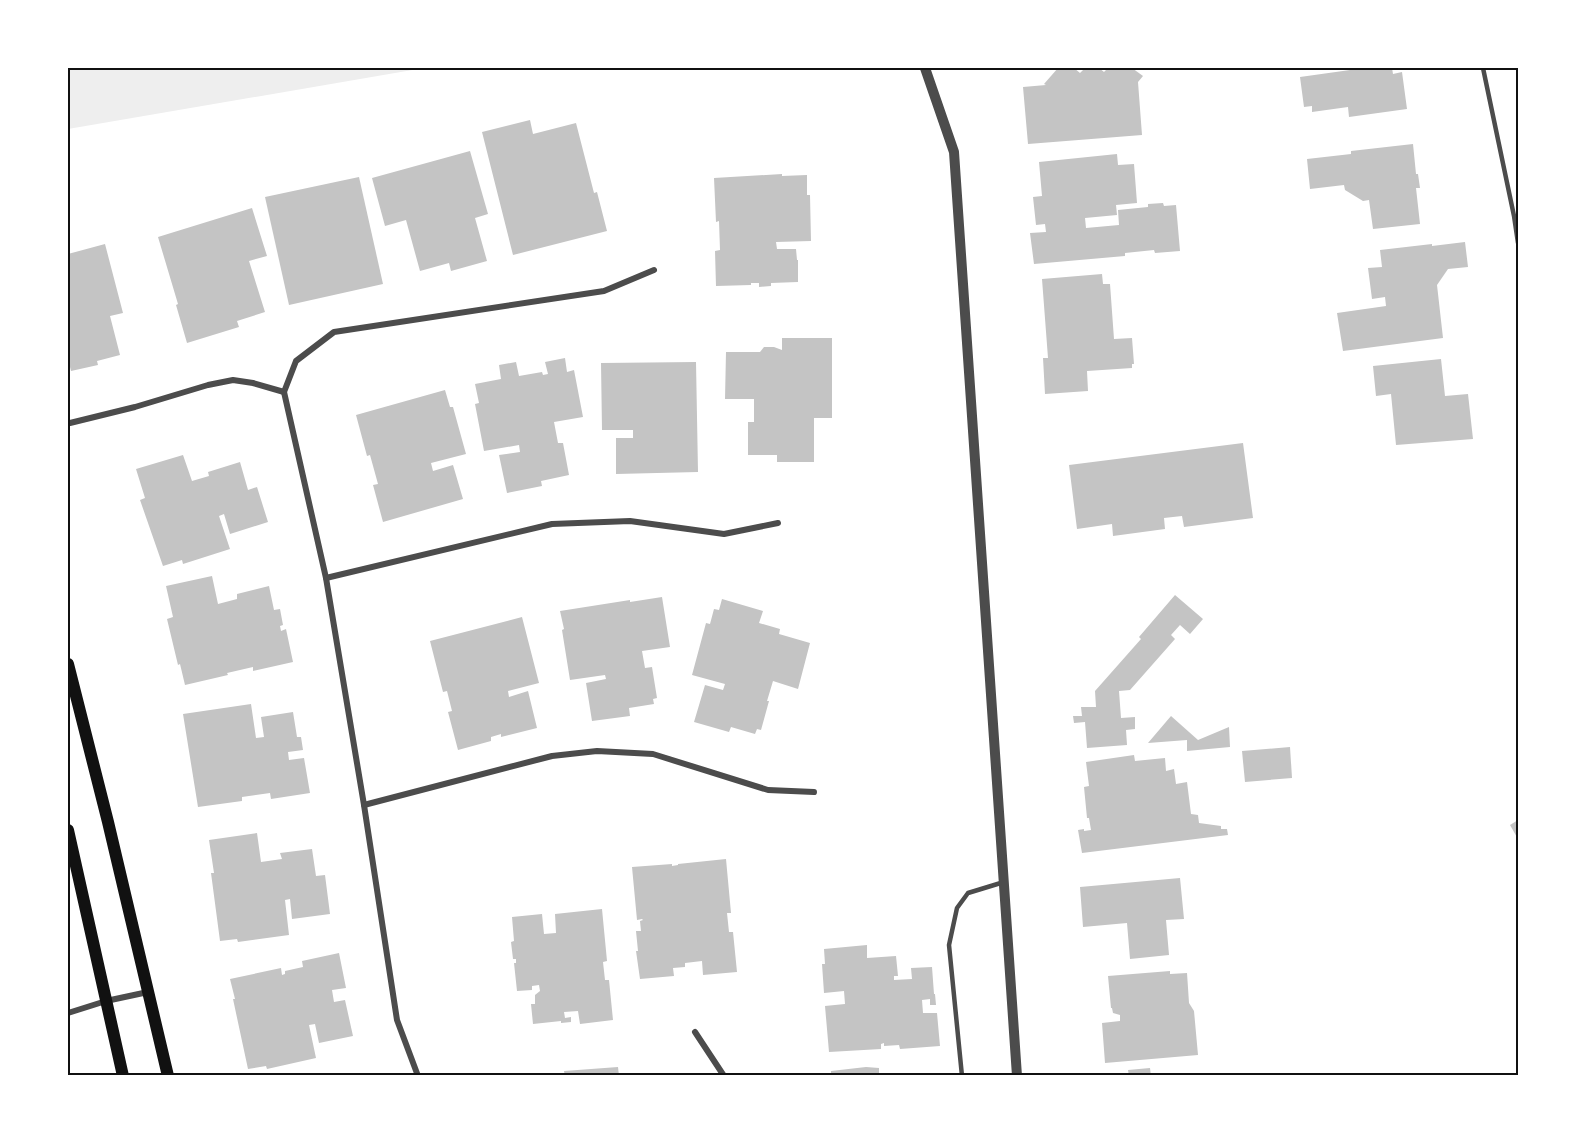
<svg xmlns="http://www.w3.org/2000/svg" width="1586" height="1143" viewBox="0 0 1586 1143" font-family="Merriweather,serif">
  <rect width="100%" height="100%" fill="#fff"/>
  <polygon fill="#eee" points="68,68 424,68 68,129"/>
  <g fill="#c4c4c4">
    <polygon points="1058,68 1074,68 1080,73 1085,68 1099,68 1104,72 1108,68 1132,68 1143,76 1138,82 1142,135 1028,144 1023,87 1046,85 1044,84"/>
    <polygon points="1350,68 1392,68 1393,74 1402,72 1407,109 1349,117 1348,107 1312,112 1312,106 1304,107 1300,77 1350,70"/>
    <polygon points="530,120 533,134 576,123 594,193 597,192 607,231 513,255 482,132"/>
    <polygon points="1413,144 1416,174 1418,174 1420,188 1416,188 1420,224 1373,229 1369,200 1363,201 1345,190 1344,185 1310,189 1307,159 1351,154 1351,151"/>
    <polygon points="470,151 488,214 475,218 487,261 451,271 449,263 420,271 406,220 385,226 372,178"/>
    <polygon points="1117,154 1118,165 1134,164 1137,203 1116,205 1117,215 1085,218 1086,228 1119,225 1118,210 1148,207 1148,204 1163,203 1164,206 1176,205 1180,251 1155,253 1154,250 1125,253 1125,256 1034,264 1030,233 1046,232 1045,224 1036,225 1033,197 1042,196 1039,162"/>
    <polygon points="782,174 782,176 807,175 807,195 810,195 811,241 776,242 777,249 796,249 797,260 798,260 798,282 771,283 771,286 759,287 759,283 751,283 751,285 716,286 715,251 720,250 719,221 716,222 714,178"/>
    <polygon points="359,177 383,284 289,305 265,197"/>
    <polygon points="252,208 267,256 249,261 265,312 237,321 239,327 187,343 176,305 178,304 158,237"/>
    <polygon points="1465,242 1468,267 1448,269 1437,285 1443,338 1343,351 1337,313 1386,306 1385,297 1372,299 1368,268 1382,267 1380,250 1432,244 1432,246"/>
    <polygon points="105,244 123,313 110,316 120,355 97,361 98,365 71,371 70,367 68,367 68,254"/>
    <polygon points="1102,274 1103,284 1110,284 1114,339 1132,338 1134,364 1132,364 1132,368 1087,371 1088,391 1045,394 1043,358 1048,358 1042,279"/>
    <polygon points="782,338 832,338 832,418 814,418 814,462 777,462 777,455 748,455 748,422 754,422 754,399 725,399 726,352 760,352 764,347 774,347 782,350"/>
    <polygon points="565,358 567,372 574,370 583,417 554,422 558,443 563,443 569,475 541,481 542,486 507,493 499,455 520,452 519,445 484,451 475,404 479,403 475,384 501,379 499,365 516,362 519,376 542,372 543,375 548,374 545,362"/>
    <polygon points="1441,359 1445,396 1468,394 1473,439 1396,445 1391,394 1376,396 1373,366"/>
    <polygon points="696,362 698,472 616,474 616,438 633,438 633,430 602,430 601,363"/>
    <polygon points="445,390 450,407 453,407 466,454 431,463 433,471 453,465 463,499 383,522 373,485 378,484 370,455 367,456 356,415"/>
    <polygon points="1243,443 1253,518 1184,527 1182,516 1164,518 1165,529 1113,536 1112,524 1077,529 1069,465"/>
    <polygon points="183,455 192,481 209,476 208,472 240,462 248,490 257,487 268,522 230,534 224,514 219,516 230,549 183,564 182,560 163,566 140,500 145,498 136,469"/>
    <polygon points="212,576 218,604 237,599 237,594 269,586 274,610 280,609 283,625 280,626 281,631 286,629 293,662 253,671 253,667 227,673 228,675 185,685 180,664 178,665 167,619 173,617 166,586"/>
    <polygon points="1175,595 1203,619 1190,634 1180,625 1171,635 1175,639 1130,690 1119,691 1121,718 1135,717 1135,729 1126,730 1127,745 1087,748 1085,722 1074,723 1073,716 1082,716 1081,707 1096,707 1095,691 1141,639 1139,637"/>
    <polygon points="662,597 670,647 642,651 645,668 652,667 657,698 653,699 654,704 629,708 630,716 592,721 586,683 606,679 605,675 570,680 562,630 564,629 560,611 630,600 630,602"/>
    <polygon points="722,599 763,611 759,623 780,629 779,634 810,643 798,689 773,681 767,701 769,701 761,730 757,729 755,734 731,727 729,732 694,722 705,685 723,690 725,684 692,675 706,623 710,624 714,609 719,610"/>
    <polygon points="522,617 539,683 508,691 509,697 528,691 537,728 501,737 501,734 491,737 491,741 458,750 448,712 452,711 447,691 443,692 430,641"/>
    <polygon points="251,704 256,738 264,737 261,717 293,712 297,737 301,737 303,750 288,752 289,760 304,758 310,793 271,799 270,793 242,797 242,801 198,807 183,714"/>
    <polygon points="1171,716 1198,740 1229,727 1230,747 1187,751 1187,740 1148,743"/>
    <polygon points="1290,747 1292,778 1245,782 1242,751"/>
    <polygon points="1134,755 1135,761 1165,758 1166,771 1174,769 1176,784 1187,782 1191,814 1198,815 1199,823 1221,826 1221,829 1227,829 1228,835 1082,853 1078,830 1084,829 1084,831 1091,830 1089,818 1087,818 1084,787 1089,786 1086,762"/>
    <polygon points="1518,820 1518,839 1510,825"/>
    <polygon points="257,833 261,862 282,859 280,853 312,849 316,876 325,875 330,914 292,919 290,899 285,900 289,935 238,942 237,939 220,941 211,873 214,873 209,840"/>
    <polygon points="726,859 731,913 727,913 729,932 733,932 737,972 703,975 702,961 685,963 685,967 673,968 674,976 640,979 636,951 638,951 636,931 641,931 640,921 643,920 642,919 637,920 632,867 672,864 672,866 678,865 678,864"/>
    <polygon points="1180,878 1184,919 1166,920 1169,955 1130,959 1127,923 1083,927 1080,887"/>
    <polygon points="602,909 607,961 603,962 605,980 609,980 613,1020 580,1024 578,1011 564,1012 565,1018 571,1017 571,1022 561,1023 561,1021 533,1024 531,1004 535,1004 535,995 540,991 539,985 532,986 532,990 517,991 514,963 516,963 516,959 513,959 511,942 514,941 512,917 542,914 544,934 556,933 555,914"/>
    <polygon points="867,945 867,958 896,956 898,976 894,976 894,980 912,979 911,968 932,967 934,994 935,994 936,1005 930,1005 930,999 922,1000 923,1013 937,1013 940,1046 900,1049 899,1045 884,1046 884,1043 881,1044 881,1049 829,1052 825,1006 845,1004 844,991 824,993 822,964 825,964 824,949"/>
    <polygon points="339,953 346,988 332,990 334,1002 345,1000 353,1036 319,1043 315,1024 309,1025 316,1058 267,1069 266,1066 248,1069 233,999 235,999 230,979 281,968 282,975 285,974 285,971 303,967 302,961"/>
    <polygon points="1170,971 1170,974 1187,973 1189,1003 1194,1011 1198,1055 1105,1063 1102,1023 1120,1021 1120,1015 1113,1013 1112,1008 1111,1008 1108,976"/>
    <polygon points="618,1067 619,1076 565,1076 564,1071"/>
    <polygon points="866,1067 879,1068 879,1076 831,1076 831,1071"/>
    <polygon points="1150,1068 1151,1076 1129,1076 1128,1070"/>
  </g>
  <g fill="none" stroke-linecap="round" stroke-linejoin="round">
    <g stroke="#4c4c4c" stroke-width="4.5">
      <polyline points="1483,68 1514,216 1518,243"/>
      <polyline points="962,1076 949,945 957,908 968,893 1004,882"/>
    </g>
    <g stroke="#4c4c4c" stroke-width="6">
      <polyline points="284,392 326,578 364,805 397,1020 418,1076"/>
      <polyline points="284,392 296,361 334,332 604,291 654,270"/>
      <polyline points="70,423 135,407 208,385 233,380 253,383 284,392"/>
      <polyline points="326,578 552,524 630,521 724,534 778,523"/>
      <polyline points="364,805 552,756 597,751 653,754 768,790 814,792"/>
      <polyline points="68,1013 106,1001 148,992"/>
      <polyline points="695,1032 724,1076"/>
    </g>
    <polyline stroke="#4c4c4c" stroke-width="10" points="925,68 954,152 1017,1076"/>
    <g stroke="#111" stroke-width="12">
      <polyline points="68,664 108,822 168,1076"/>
      <polyline points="68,830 123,1076"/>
    </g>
  </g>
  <rect width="1586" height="1143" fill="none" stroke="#ffffff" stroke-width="138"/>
  <rect x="69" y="69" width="1448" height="1005" fill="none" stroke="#111" stroke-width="2"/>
</svg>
